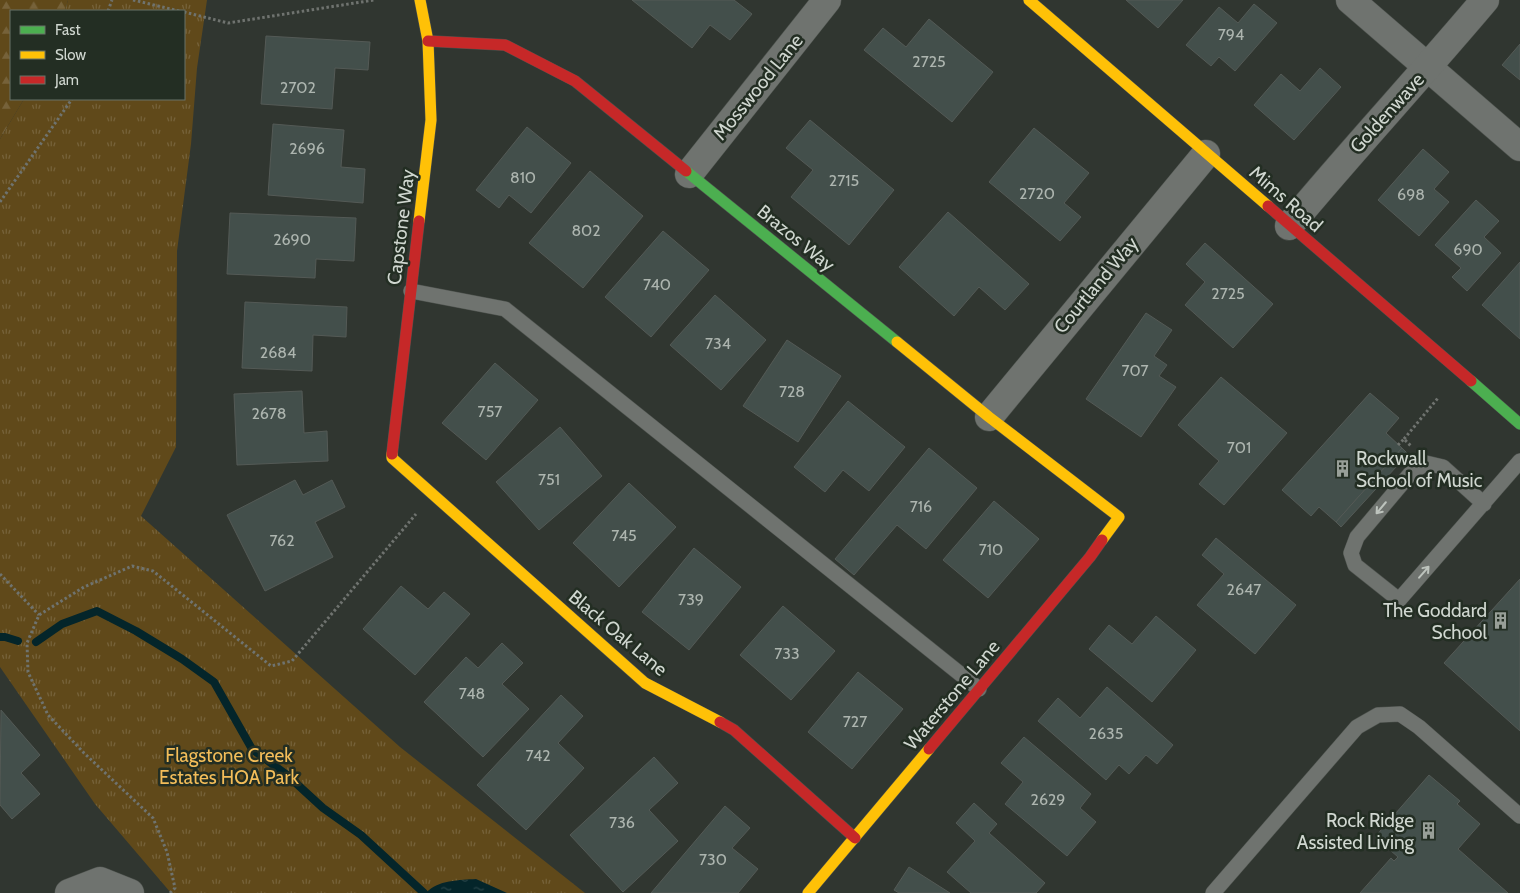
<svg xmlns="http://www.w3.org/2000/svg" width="1520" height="893" viewBox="0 0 1520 893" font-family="Cabin,sans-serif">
  <defs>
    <pattern id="forest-firs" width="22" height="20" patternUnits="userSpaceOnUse" patternTransform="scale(1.25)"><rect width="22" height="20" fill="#60491a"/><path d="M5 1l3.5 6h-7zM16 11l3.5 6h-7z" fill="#76623a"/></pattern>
    <pattern id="park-tufts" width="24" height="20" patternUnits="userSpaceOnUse" patternTransform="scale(1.25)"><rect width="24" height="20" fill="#60491a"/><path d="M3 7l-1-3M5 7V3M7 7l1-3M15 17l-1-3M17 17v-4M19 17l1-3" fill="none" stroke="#76623a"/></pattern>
    <pattern id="water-ripples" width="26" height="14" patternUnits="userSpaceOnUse" patternTransform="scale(1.25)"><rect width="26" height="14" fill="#04252a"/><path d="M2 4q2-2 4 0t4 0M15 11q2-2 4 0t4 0" fill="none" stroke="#284448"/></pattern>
  </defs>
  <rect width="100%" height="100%" fill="#303630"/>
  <polygon fill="url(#forest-firs)" points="0,0 68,0 65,11 11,11 11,99 24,99 0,139"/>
  <polygon fill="url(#park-tufts)" points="68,0 207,0 197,68 191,144 177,251 176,447 141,516 400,747 585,893 171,893 95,804 0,667 0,139 24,99 184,99 184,11 65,11"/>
  <path fill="url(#water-ripples)" d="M476 879 507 893H426C437 880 460 880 476 879Z"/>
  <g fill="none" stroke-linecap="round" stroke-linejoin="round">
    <g stroke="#04252a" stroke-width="8">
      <polyline points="0,637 5,637 18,641"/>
      <polyline points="36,642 62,624 97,611 136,631 182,659 214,682 252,749 287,775 323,808 361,835 424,893"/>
    </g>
  </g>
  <g fill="#434f4b" stroke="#545a56">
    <polygon points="632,0 734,0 752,14 730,40 710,25 692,48"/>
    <polygon points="1126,0 1183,0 1158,28"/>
    <polygon points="1254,4 1277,23 1235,71 1219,57 1211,66 1186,45 1219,7 1238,23"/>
    <polygon points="929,19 993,72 952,122 864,50 883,28 906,47"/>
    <polygon points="266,36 370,42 368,70 335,68 332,109 261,104"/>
    <polygon points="1520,44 1520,80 1502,65"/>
    <polygon points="1320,68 1341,87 1294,140 1254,105 1281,74 1300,91"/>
    <polygon points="810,120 894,190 849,245 791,197 813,170 786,148"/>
    <polygon points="273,124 344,130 341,167 365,169 363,203 268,195"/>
    <polygon points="527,127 571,163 531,213 509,195 499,208 476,190"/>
    <polygon points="1034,128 1089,173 1064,203 1081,217 1060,241 989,182"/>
    <polygon points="1423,149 1449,172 1434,189 1449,202 1419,236 1378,200"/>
    <polygon points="590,171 643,216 583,288 529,243"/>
    <polygon points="1476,200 1499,221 1484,237 1501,253 1467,291 1452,277 1461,268 1435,245"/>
    <polygon points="948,212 1029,284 1005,310 979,287 954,316 899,267"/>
    <polygon points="230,213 356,218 354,261 316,259 315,278 227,274"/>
    <polygon points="663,231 709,270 651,337 605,297"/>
    <polygon points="1205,243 1273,304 1233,348 1185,305 1205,282 1186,264"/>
    <polygon points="1520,262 1520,339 1482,305"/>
    <polygon points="715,295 766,340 721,390 670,345"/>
    <polygon points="245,302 347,307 346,337 313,335 312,371 242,368"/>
    <polygon points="1146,313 1172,330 1154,356 1167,365 1159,376 1176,387 1141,437 1086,399"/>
    <polygon points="787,340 841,376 798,442 743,406"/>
    <polygon points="495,363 538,400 486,460 442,423"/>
    <polygon points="1221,377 1287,433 1224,505 1199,484 1219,461 1178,425"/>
    <polygon points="302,391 304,433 327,431 328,461 237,465 234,394"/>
    <polygon points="1370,393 1399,418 1386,433 1402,448 1336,522 1319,507 1311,516 1282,490"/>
    <polygon points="848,401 905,447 869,491 843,470 825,492 794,467"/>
    <polygon points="560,427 602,476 539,530 496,482"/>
    <polygon points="929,448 977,488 926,549 897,525 854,575 835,559"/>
    <polygon points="1402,448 1408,454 1341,527 1336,522"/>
    <polygon points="295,480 303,495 332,480 345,507 315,522 333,557 265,591 227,515"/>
    <polygon points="629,483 676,527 619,587 573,543"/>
    <polygon points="994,501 1039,539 988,598 943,560"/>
    <polygon points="1216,538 1296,605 1255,654 1197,605 1224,574 1202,555"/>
    <polygon points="694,548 741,587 689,650 642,612"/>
    <polygon points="1520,579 1520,731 1444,663"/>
    <polygon points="401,586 428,609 444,592 470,614 415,675 363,629"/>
    <polygon points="783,606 835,651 791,700 740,655"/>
    <polygon points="1156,616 1196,650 1152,702 1089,649 1109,625 1132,644"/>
    <polygon points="502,643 523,663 502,684 529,709 483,757 424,702 466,657 478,668"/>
    <polygon points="858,672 903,709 852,769 808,732"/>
    <polygon points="1107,687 1173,745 1157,764 1146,755 1129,774 1119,765 1106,780 1038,721 1058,698 1080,718"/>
    <polygon points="561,695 583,716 558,743 584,768 526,830 477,785"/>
    <polygon points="1,710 40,755 21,773 40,794 12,819 0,805"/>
    <polygon points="1024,737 1091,794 1080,808 1096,822 1067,856 1005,804 1023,782 1001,763"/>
    <polygon points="654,757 678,783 649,810 678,841 623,892 570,835"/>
    <polygon points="1429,775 1460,801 1457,804 1480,824 1458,849 1508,893 1360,893 1391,858 1394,861 1398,857 1375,837"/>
    <polygon points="974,803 997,824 989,833 1045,883 1036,893 971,893 947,872 975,841 956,823"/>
    <polygon points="725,806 750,828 732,848 758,869 738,893 651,893"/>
    <polygon points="909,867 950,893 899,893 894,890"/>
  </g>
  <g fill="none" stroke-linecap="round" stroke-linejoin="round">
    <defs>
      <g id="lane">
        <polyline points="411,291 505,309 979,689"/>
        <polyline points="1484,504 1443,467 1426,463 1410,474 1357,537 1351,553 1355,565 1399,600 1520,461"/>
        <polyline points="1213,893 1357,727 1378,715 1400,714 1419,727 1520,816"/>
      </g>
      <g id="street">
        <polyline points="1350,0 1520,147"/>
        <polyline points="689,174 827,0"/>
        <path d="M1289 226C1353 149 1421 76 1485 0"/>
        <polyline points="989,417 1206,154"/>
        <polyline points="69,893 100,881 130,893"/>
      </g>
      <g id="fast">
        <polyline points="686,171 897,342"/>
        <polyline points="1471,381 1520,424"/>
      </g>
      <g id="slow">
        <polyline points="1029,0 1268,206"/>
        <polyline points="419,221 431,120 428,41 420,0"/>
        <polyline points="897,342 989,417 1119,517 1102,540"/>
        <polyline points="392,454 392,458 645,683 720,722"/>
        <polyline points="808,893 929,749"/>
      </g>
      <g id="jam">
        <polyline points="428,41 505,45 575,81 686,171"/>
        <polyline points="1268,206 1471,381"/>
        <polyline points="392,454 419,221"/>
        <polyline points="720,722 734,730 855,838"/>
        <polyline points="929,749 1090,557 1102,540"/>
      </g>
    </defs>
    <use href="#lane" stroke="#4d524d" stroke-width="16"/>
    <use href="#street" stroke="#4d524d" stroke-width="29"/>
    <use href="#fast" stroke="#4d524d" stroke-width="12"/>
    <use href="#slow" stroke="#4d524d" stroke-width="12"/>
    <use href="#jam" stroke="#4d524d" stroke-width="12"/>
    <g stroke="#6f736f" stroke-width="3" stroke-dasharray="2.5 2.5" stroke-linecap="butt">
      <polyline points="133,0 179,11"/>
      <polyline points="108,11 112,0"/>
      <polyline points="184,12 228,23 374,0"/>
      <polyline points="0,202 72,99"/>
      <polyline points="1404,439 1438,398"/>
      <polyline points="1398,445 1404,439 1412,447"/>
      <polyline points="0,574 39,615"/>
      <polyline points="170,893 175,888 167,852 153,818 84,753 48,715 28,672 27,643 39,615 84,587 132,566 153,571 271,666 292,661 416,514"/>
    </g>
    <use href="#lane" stroke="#6f736f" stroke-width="15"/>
    <use href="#street" stroke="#6f736f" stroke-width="28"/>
    <use href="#fast" stroke="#4caf50" stroke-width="11"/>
    <use href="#slow" stroke="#ffc107" stroke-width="11"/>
    <use href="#jam" stroke="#c62828" stroke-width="11"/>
  </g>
  <defs><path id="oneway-shaft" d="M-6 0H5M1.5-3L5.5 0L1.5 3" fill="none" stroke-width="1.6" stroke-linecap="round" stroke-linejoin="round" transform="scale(1.25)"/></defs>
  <g stroke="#bdc3bd">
    <use href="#oneway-shaft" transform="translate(1381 508) rotate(130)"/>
    <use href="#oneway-shaft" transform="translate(1424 572) rotate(-49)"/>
  </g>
  <defs>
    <symbol id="building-bare" viewBox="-9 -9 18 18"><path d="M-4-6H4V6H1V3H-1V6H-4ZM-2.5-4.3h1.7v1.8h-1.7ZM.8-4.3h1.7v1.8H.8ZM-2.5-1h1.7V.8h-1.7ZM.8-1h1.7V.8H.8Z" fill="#989f98" stroke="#232e23" stroke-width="2.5" paint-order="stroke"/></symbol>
  </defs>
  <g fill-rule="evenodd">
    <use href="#building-bare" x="1330" y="456" width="25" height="25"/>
    <use href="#building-bare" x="1488" y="608" width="25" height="25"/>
    <use href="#building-bare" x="1416" y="818" width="25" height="25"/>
  </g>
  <g text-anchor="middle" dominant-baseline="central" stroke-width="5" stroke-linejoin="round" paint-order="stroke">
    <g font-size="16" fill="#adb5af">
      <text x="1231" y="34">794</text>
      <text x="929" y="61">2725</text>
      <text x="298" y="87">2702</text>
      <text x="307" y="148">2696</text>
      <text x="523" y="177">810</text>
      <text x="844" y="180">2715</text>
      <text x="1037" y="193">2720</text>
      <text x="1411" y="194">698</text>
      <text x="586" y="230">802</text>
      <text x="292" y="239">2690</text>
      <text x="1468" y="249">690</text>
      <text x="657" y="284">740</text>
      <text x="1228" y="293">2725</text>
      <text x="718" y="343">734</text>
      <text x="278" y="352">2684</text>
      <text x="1135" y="370">707</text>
      <text x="792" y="391">728</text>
      <text x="490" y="411">757</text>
      <text x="269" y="413">2678</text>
      <text x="1239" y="447">701</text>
      <text x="549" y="479">751</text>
      <text x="921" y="506">716</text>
      <text x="624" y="535">745</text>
      <text x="282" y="540">762</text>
      <text x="991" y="549">710</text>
      <text x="1244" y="589">2647</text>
      <text x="691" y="599">739</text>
      <text x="787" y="653">733</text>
      <text x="472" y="693">748</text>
      <text x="855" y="721">727</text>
      <text x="1106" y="733">2635</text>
      <text x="538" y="755">742</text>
      <text x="1048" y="799">2629</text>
      <text x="622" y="822">736</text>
      <text x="713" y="859">730</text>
    </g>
    <g font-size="19" fill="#d0d7d0" stroke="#232e23">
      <text transform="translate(758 87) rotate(-51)">Mosswood Lane</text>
      <text transform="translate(1387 113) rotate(-48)">Goldenwave</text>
      <text transform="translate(1286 199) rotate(41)">Mims Road</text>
      <text transform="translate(401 227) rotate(-83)">Capstone Way</text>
      <text transform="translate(796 238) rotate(39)">Brazos Way</text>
      <text transform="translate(1096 285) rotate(-50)">Courtland Way</text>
      <text transform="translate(618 633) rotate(40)">Black Oak Lane</text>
      <text transform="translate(952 695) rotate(-50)">Waterstone Lane</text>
    </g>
    <g font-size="19" fill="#d0d7d0" stroke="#232e23" text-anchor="end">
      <text x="1356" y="458" text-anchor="start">Rockwall<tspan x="1356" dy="22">School of Music</tspan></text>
      <text x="1487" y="610">The Goddard<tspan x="1487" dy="22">School</tspan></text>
      <text x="1414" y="820">Rock Ridge<tspan x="1414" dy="22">Assisted Living</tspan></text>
    </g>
    <g font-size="19" fill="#f3bd59" stroke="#232e23">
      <text x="229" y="755">Flagstone Creek<tspan x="229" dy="22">Estates HOA Park</tspan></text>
    </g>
  </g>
  <rect x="10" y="10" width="175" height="90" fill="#232e23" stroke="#687268"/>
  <rect x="20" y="26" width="25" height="8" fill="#4caf50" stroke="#687268"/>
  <text x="55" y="35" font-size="15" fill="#d0d7d0">Fast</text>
  <rect x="20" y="51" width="25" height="8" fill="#ffc107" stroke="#687268"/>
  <text x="55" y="60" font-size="15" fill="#d0d7d0">Slow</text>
  <rect x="20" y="76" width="25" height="8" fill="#c62828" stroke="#687268"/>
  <text x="55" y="85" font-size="15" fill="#d0d7d0">Jam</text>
</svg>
